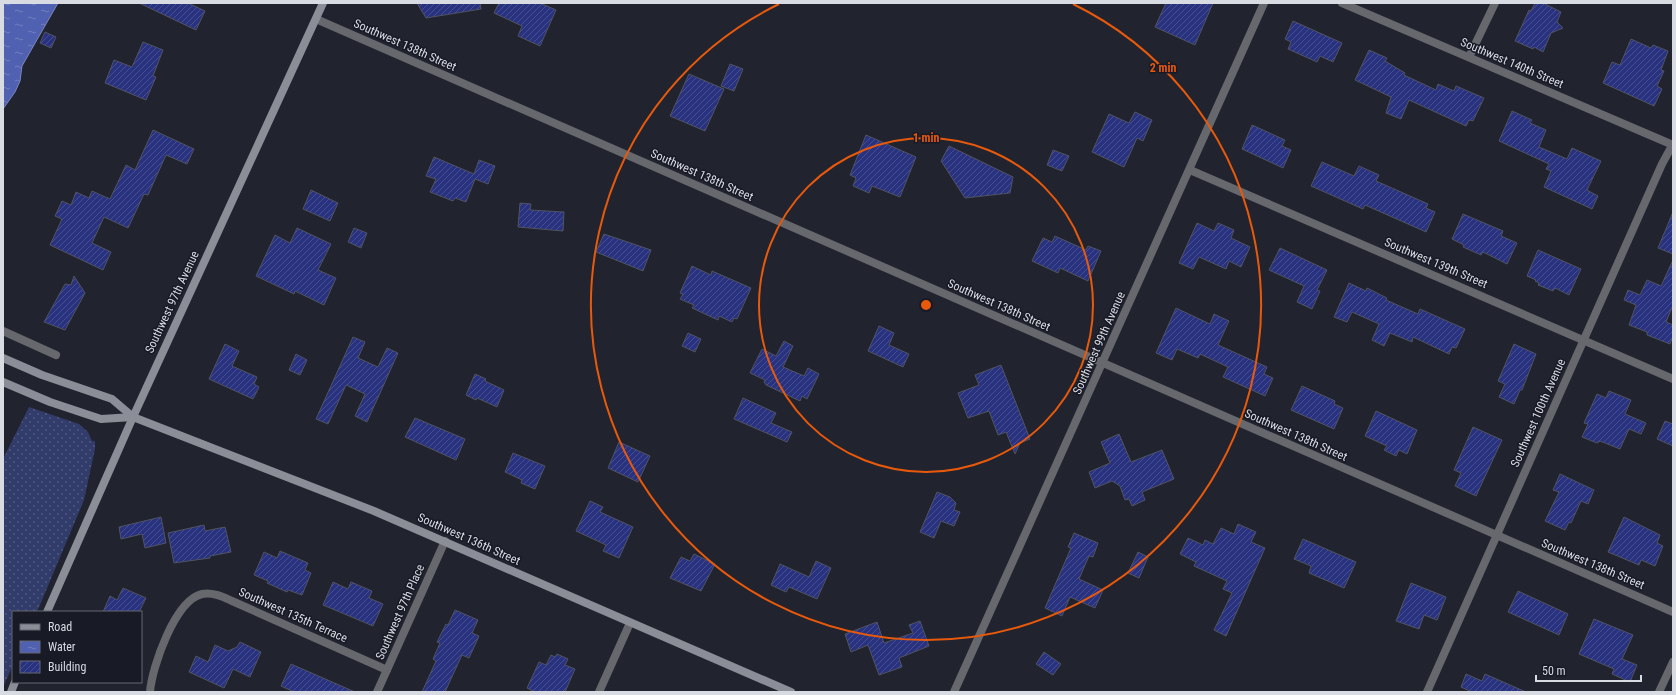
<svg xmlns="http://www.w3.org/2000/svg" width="1676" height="695" viewBox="0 0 1676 695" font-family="'Roboto Condensed',sans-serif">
  <defs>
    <pattern id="grass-dots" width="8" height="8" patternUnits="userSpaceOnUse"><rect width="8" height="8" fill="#323c6a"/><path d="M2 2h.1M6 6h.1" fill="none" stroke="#4f587f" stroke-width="1.8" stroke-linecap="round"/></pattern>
    <pattern id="water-ripples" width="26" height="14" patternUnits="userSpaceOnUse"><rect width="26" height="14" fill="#5161b1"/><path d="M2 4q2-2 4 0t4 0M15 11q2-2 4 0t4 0" fill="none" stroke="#727ebf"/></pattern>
    <pattern id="building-hatch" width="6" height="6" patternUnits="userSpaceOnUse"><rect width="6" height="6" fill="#29327e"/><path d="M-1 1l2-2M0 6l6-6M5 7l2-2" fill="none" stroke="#474f90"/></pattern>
  </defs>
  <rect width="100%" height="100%" fill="#21242f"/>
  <polygon fill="url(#grass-dots)" points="29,407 79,424 88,432 92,441 95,441 95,449 84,500 37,612 13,612 13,665 3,687 3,459"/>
  <polygon fill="url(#water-ripples)" stroke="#7a86c0" points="3,3 58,3 22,66 20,81 15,92 3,109"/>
  <g fill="url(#building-hatch)" stroke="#505360">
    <polygon points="139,3 188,3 205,11 196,30"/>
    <polygon points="417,3 480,3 481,9 426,18"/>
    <polygon points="499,3 540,3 556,10 540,46 518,36 522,26 494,13"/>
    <polygon points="1166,3 1213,3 1195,45 1155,27"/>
    <polygon points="1535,3 1543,3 1561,12 1557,22 1563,28 1551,33 1543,52 1534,47 1533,49 1515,41 1529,10 1531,11"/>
    <polygon points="1293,21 1342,43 1333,62 1320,56 1317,62 1288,49 1291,42 1285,39"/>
    <polygon points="45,32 56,37 51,48 40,43"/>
    <polygon points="1631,39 1651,48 1653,45 1668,51 1661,70 1664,71 1657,86 1662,89 1654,106 1603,83 1612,62 1620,65"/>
    <polygon points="143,42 163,50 153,76 156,77 146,100 105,83 114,60 132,67"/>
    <polygon points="1369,50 1387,58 1385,61 1405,73 1404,75 1436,90 1438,84 1454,91 1456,86 1484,98 1473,121 1469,120 1466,126 1409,100 1401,119 1386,113 1391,97 1355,80"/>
    <polygon points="730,64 743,69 734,91 721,86"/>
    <polygon points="689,74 724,89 705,131 670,116"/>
    <polygon points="1512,111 1532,120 1530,123 1546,130 1539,147 1567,159 1572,148 1601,161 1587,190 1598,196 1592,209 1544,187 1551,171 1546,169 1549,164 1499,141"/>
    <polygon points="1135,112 1152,120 1143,141 1137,138 1124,167 1092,152 1109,114 1129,123"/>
    <polygon points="1252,125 1285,140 1282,146 1291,150 1283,168 1242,149"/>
    <polygon points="153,130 194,149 187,164 166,155 148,195 144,194 128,228 104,217 92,243 111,252 103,270 50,245 62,219 55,216 62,201 71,205 76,192 89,198 92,191 110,199 126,165 135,170"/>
    <polygon points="866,135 916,157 900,197 872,186 869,193 853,186 856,178 850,175"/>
    <polygon points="949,146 1013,177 1010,193 965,198 941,161"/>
    <polygon points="1053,150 1069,156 1062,171 1047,165"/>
    <polygon points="434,157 474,174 479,160 495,166 488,184 475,179 466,202 455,198 453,201 430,192 436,179 426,176"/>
    <polygon points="1322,162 1354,176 1359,166 1379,175 1376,181 1428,204 1426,208 1435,212 1426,232 1365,205 1363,209 1311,186"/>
    <polygon points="311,190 338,203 330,221 303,209"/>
    <polygon points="520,203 531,204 530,210 564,212 563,231 518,227"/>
    <polygon points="1673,212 1673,254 1658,248"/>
    <polygon points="1463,214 1503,231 1501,236 1517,243 1507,264 1483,252 1481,255 1463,247 1464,245 1452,239"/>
    <polygon points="1197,223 1214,231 1218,223 1234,230 1231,238 1250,247 1241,267 1229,261 1226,269 1199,257 1193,269 1179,263"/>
    <polygon points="297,228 331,244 318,270 336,278 324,305 295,291 294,294 256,276 275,235 290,243"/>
    <polygon points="354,228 367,233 361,248 348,242"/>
    <polygon points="604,234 651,250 643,271 596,252"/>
    <polygon points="1055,236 1086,250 1088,246 1101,251 1088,281 1060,268 1058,273 1032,261 1043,238 1052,242"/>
    <polygon points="1280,248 1327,270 1317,290 1320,291 1312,309 1297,302 1304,286 1269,270"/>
    <polygon points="1538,250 1581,269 1569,295 1555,288 1553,291 1538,285 1539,283 1535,281 1536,280 1527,276"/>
    <polygon points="1673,260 1673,305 1666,322 1673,325 1673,336 1670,344 1647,335 1647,332 1629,325 1636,305 1624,300 1628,290 1640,295 1647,280 1661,286"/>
    <polygon points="692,266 711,275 712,271 751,288 737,319 734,318 732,322 719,316 718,320 692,308 694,305 680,299 683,294 680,293"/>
    <polygon points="74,276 85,293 65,330 44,322 65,284 71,285"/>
    <polygon points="1349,283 1366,291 1367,288 1387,298 1386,300 1418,314 1420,309 1465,329 1456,348 1452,347 1449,354 1413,337 1412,342 1390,333 1384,346 1372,340 1379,324 1352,312 1347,322 1334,317"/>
    <polygon points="1176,308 1210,324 1214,314 1229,321 1218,345 1267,367 1264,374 1273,378 1265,396 1223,377 1228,367 1200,354 1198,358 1177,349 1172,360 1156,353"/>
    <polygon points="879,326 894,333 889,345 909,354 903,367 868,351"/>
    <polygon points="688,333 701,339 695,352 682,346"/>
    <polygon points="353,337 365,342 358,358 378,367 387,348 398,353 367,422 355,416 365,394 346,385 328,424 316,419"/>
    <polygon points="784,341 793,346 783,367 804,376 808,368 819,374 807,399 802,396 800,401 766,385 764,382 765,380 750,373 762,349 776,356"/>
    <polygon points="225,344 239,351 232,366 257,377 254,384 259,387 253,399 209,379"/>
    <polygon points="1514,344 1536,354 1522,390 1520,390 1514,404 1499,397 1505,384 1498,381"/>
    <polygon points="296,354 307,360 300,375 289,370"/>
    <polygon points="1001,365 1030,439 1020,443 1015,454 1006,432 998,435 989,411 968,418 958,393 979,385 975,375"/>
    <polygon points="475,374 486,379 485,381 504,390 497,407 477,398 476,400 466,395"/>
    <polygon points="1302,386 1335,401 1334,404 1343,408 1334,429 1291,410"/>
    <polygon points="1609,391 1631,400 1625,414 1646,423 1641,434 1629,429 1620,449 1600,441 1597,443 1582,437 1588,424 1584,423 1597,394 1606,398"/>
    <polygon points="743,398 776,413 771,423 792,432 787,442 734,419"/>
    <polygon points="1376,411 1417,430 1407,454 1399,450 1396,456 1384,450 1387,446 1365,436"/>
    <polygon points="415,418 465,439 456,460 405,437"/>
    <polygon points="1665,421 1673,424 1673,446 1657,439"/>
    <polygon points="1473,427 1502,440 1476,496 1455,486 1461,473 1454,470"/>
    <polygon points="1119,434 1131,462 1162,450 1174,479 1142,492 1145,500 1132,506 1129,499 1125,500 1120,486 1112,481 1095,488 1089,472 1110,463 1101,442"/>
    <polygon points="619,442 650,456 638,482 608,468"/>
    <polygon points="513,453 545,466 535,489 521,483 522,480 505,472"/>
    <polygon points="1560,474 1594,490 1588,504 1581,501 1571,523 1569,522 1565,530 1545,521 1559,492 1553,490"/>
    <polygon points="937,492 950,497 956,503 954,510 960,512 954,526 941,521 934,538 920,532"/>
    <polygon points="590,501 603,507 600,512 633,527 619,558 603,551 606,545 576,531"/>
    <polygon points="161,517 166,543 145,548 142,534 121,539 119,527"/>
    <polygon points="1624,517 1660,535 1657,543 1663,546 1655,566 1641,560 1639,565 1608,552"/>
    <polygon points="1238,524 1256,532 1251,542 1265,548 1226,636 1214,630 1232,593 1223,589 1227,581 1194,566 1196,562 1180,554 1188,538 1203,545 1205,540 1213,544 1221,528 1234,534"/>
    <polygon points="204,525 205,531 225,527 231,552 210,556 210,558 174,563 168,533"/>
    <polygon points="1074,533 1098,543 1093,557 1089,556 1079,579 1103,590 1095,608 1070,597 1062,616 1045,608 1071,548 1068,547"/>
    <polygon points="1303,539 1356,562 1344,588 1309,573 1311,566 1294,559"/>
    <polygon points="280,551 308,563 305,570 311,573 302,595 288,590 287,592 267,583 268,581 254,575 264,552 277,558"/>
    <polygon points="1138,552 1148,557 1139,578 1128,573"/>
    <polygon points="694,554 715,564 701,591 670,578 681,557 690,561"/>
    <polygon points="816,561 831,568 817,599 789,587 786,592 771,585 780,564 809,577"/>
    <polygon points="333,582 348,589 351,582 372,591 369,598 383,604 373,626 323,605"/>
    <polygon points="1411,583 1446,597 1437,620 1424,615 1419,629 1396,621"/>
    <polygon points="123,588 146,598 139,612 103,612 110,596 117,600"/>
    <polygon points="1518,591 1568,614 1559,635 1508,612"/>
    <polygon points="455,610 478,620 472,633 479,636 469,658 462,655 445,692 422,692 436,661 433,659 440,643 437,642 446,624 448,625"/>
    <polygon points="1594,619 1633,635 1622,659 1637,665 1630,682 1612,674 1614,669 1579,654"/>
    <polygon points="920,621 929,646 899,658 902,667 879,675 868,645 851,652 845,634 877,622 884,643 913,633 909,625"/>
    <polygon points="240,642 261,652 250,677 233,669 224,688 189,672 196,656 208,662 215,645 228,651 237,647"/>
    <polygon points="1044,652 1061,664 1053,675 1036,664"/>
    <polygon points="557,654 568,659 565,665 575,669 565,692 535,692 527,688 539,662 546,665 551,655 555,657"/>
    <polygon points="291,664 355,692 294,692 281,686"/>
    <polygon points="1466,674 1482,681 1485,674 1526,692 1472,692 1461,687"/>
  </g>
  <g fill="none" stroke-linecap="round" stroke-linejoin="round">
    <g stroke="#66686d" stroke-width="8">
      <polyline points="1342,3 1673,145"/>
      <polyline points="316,19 1673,612"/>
      <polyline points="1469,57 1495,3"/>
      <polyline points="1190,170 1673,379"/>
      <polyline points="3,331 56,355"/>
      <path d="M150 692C152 667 175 600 202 594 213 592 223 597 232 601L387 670"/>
      <polyline points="377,692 445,541"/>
      <polyline points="599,692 630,623"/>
      <polyline points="954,692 1264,3"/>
      <polyline points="1427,692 1662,164 1673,144"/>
      <polyline points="1659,692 1673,662"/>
    </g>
    <g stroke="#8b8e97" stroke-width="8">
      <polyline points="3,358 42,375 112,399 133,417 374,511 791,692"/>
      <polyline points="3,382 50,402 101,419 133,417"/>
      <polyline points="47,612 133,417 323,3"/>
      <polyline points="11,692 15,682"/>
    </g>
  </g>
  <g fill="none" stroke="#e8590c" stroke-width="2">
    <circle cx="926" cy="305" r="167"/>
    <path d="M1073 4A335 335 0 1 1 779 4"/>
  </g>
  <g text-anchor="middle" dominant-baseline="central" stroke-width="3" stroke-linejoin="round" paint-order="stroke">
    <g font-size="12" fill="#d9dbe3" stroke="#181a25">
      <text transform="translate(405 45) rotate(24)">Southwest 138th Street</text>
      <text transform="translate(1512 63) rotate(23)">Southwest 140th Street</text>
      <text transform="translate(702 175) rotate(24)">Southwest 138th Street</text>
      <text transform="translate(1436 263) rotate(23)">Southwest 139th Street</text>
      <text transform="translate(172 302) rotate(-65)">Southwest 97th Avenue</text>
      <text transform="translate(999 305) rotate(24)">Southwest 138th Street</text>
      <text transform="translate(1099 343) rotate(-66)">Southwest 99th Avenue</text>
      <text transform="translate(1538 413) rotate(-66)">Southwest 100th Avenue</text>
      <text transform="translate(1296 435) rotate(24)">Southwest 138th Street</text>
      <text transform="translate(469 539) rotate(24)">Southwest 136th Street</text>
      <text transform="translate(1593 564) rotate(23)">Southwest 138th Street</text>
      <text transform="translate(400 612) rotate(-66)">Southwest 97th Place</text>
      <text transform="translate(293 615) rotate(24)">Southwest 135th Terrace</text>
    </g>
  </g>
  <circle cx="926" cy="305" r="6" fill="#e8590c" stroke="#181a25" stroke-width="2"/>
  <g font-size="12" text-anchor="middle" font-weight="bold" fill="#e8590c" stroke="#181a25" stroke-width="3" stroke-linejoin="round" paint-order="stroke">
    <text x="1163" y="72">2 min</text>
    <text x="926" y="142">1 min</text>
  </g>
  <rect width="1676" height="695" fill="none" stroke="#d9dbe3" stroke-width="8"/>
  <rect x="12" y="611" width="130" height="72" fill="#181a25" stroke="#656771"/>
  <rect x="20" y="624" width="20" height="6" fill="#8b8e97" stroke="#656771"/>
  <text x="48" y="631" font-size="12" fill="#d9dbe3">Road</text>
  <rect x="20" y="641" width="20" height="12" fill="url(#water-ripples)" stroke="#656771"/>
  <text x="48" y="651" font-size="12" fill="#d9dbe3">Water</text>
  <rect x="20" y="661" width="20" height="12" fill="url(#building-hatch)" stroke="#656771"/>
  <text x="48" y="671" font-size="12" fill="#d9dbe3">Building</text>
  <path d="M1536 675v6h105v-6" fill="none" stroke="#d9dbe3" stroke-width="2"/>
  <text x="1542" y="675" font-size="12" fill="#d9dbe3" stroke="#181a25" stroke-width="3" paint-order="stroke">50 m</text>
</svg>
